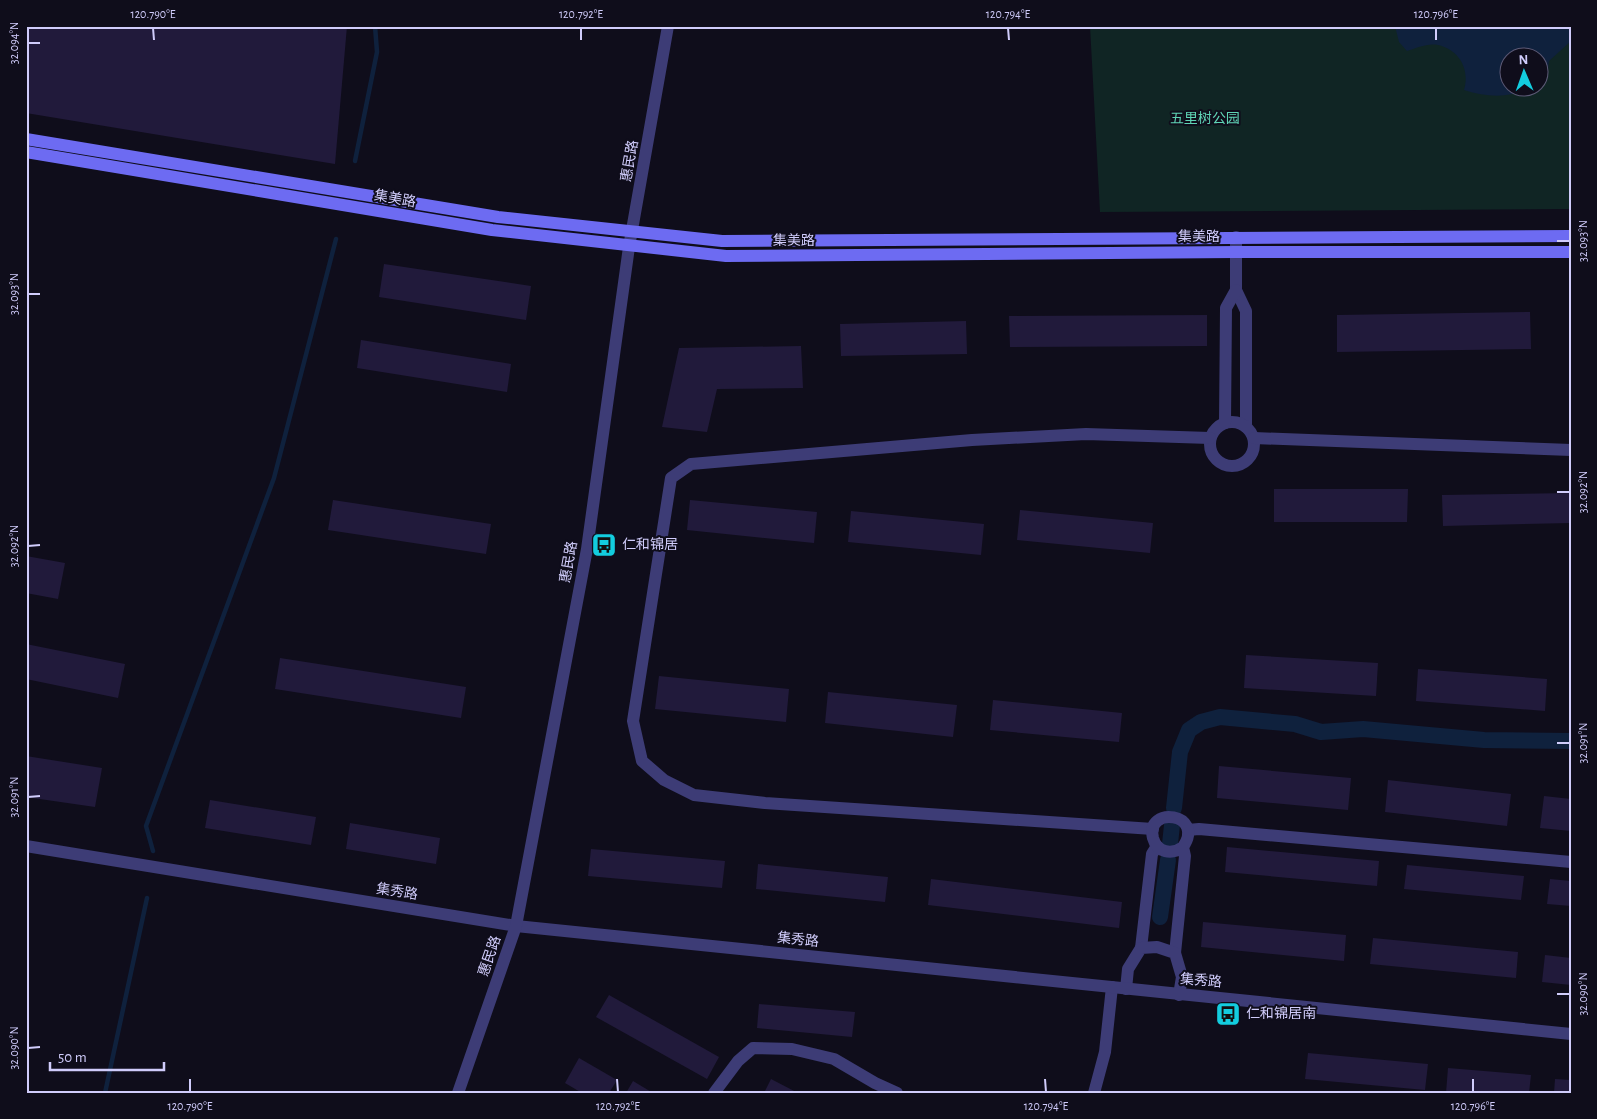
<svg xmlns="http://www.w3.org/2000/svg" width="1597" height="1119" viewBox="0 0 1597 1119" font-family="'Alegreya Sans','Noto Sans SC',sans-serif">
  <rect width="100%" height="100%" fill="#0f0d1b"/>
  <path fill="#102524" fill-rule="evenodd" d="M1090 26H1571V209L1100 212ZM1510 58H1540V88H1510Z"/>
  <path fill="#0f213d" d="M1395 26H1571V41L1549 61 1547 77 1540 82V58H1510V88H1530C1507 99 1487 97 1464 90 1470 70 1460 50 1438 45 1427 43 1417 48 1407 51L1399 42Z"/>
  <g fill="none" stroke-linecap="round" stroke-linejoin="round">
    <g stroke="#0f213d" stroke-width="4.5">
      <polyline points="355,161 377,52 375,26"/>
      <polyline points="153,851 146,826 274,478 336,239"/>
      <polyline points="105,1093 147,898"/>
    </g>
    <g stroke="#0f213d" stroke-width="16">
      <polyline points="1174,808 1180,752 1189,730 1201,722 1220,717 1295,724 1321,732 1363,729 1484,740 1571,741"/>
      <polyline points="1170,844 1172,825"/>
      <polyline points="1160,917 1168,860"/>
    </g>
  </g>
  <g fill="#211a3b">
    <polygon points="26,26 347,26 335,164 26,113"/>
    <polygon points="384,264 531,286 526,320 379,297"/>
    <polygon points="1530,312 1531,349 1337,352 1337,315"/>
    <polygon points="1207,315 1207,346 1010,347 1009,316"/>
    <polygon points="966,321 967,354 841,356 840,324"/>
    <polygon points="361,340 511,364 507,392 357,368"/>
    <polygon points="801,346 803,388 717,389 707,432 662,427 679,348"/>
    <polygon points="1274,489 1408,489 1407,522 1274,522"/>
    <polygon points="1571,493 1571,523 1443,526 1442,495"/>
    <polygon points="333,500 491,524 486,554 328,530"/>
    <polygon points="690,500 817,512 814,543 687,530"/>
    <polygon points="1020,510 1153,523 1150,553 1017,540"/>
    <polygon points="851,511 984,524 981,555 848,542"/>
    <polygon points="26,556 65,563 58,599 26,593"/>
    <polygon points="26,644 125,664 118,698 26,679"/>
    <polygon points="1246,655 1378,663 1376,696 1244,688"/>
    <polygon points="280,658 466,687 461,718 275,689"/>
    <polygon points="1418,669 1547,679 1545,711 1416,701"/>
    <polygon points="659,676 789,689 786,722 655,709"/>
    <polygon points="828,692 957,705 953,737 825,723"/>
    <polygon points="993,700 1122,713 1119,742 990,730"/>
    <polygon points="26,756 102,768 95,807 26,797"/>
    <polygon points="1219,766 1351,778 1348,810 1217,798"/>
    <polygon points="1388,780 1511,794 1507,826 1385,812"/>
    <polygon points="1544,796 1571,799 1571,831 1540,828"/>
    <polygon points="210,800 316,817 311,845 205,828"/>
    <polygon points="350,823 440,838 436,864 346,849"/>
    <polygon points="1227,847 1379,861 1377,886 1225,872"/>
    <polygon points="591,849 725,861 722,888 588,876"/>
    <polygon points="758,864 888,877 885,902 756,889"/>
    <polygon points="1407,865 1524,876 1521,900 1404,889"/>
    <polygon points="931,879 1122,902 1119,928 928,905"/>
    <polygon points="1550,879 1571,881 1571,906 1547,904"/>
    <polygon points="1203,922 1346,935 1344,961 1201,947"/>
    <polygon points="1373,938 1518,952 1516,978 1370,964"/>
    <polygon points="1545,955 1571,958 1571,985 1542,982"/>
    <polygon points="609,995 719,1057 707,1079 596,1017"/>
    <polygon points="759,1004 855,1012 852,1037 757,1028"/>
    <polygon points="1308,1053 1428,1064 1425,1090 1305,1079"/>
    <polygon points="579,1058 617,1080 609,1093 582,1093 565,1083"/>
    <polygon points="1448,1068 1531,1075 1529,1093 1446,1093"/>
    <polygon points="771,1079 798,1093 764,1093"/>
    <polygon points="1555,1079 1571,1080 1571,1093 1554,1093"/>
    <polygon points="633,1081 653,1093 626,1093"/>
  </g>
  <g fill="none" stroke-linecap="round" stroke-linejoin="round">
    <g stroke="#3d3c76" stroke-width="12">
      <polyline points="1236,237 1236,290 1246,311 1246,427"/>
      <circle cx="1232" cy="444" r="22"/>
      <polyline points="1225,423 1226,308 1236,290"/>
      <polyline points="1254,438 1571,450"/>
      <polyline points="1153,829 765,803 694,795 664,780 642,761 633,721 671,478 691,464 972,440 1086,434 1210,438"/>
      <polyline points="1188,830 1199,829 1571,862"/>
      <polyline points="1141,948 1152,854 1157,846"/>
      <path d="M1175 953 1185 856 1183 847C1206 813 1145 805 1153 838 1157 853 1172 855 1183 847"/>
      <polyline points="1126,989 1128,969 1141,948 1157,947 1175,953 1182,977 1179,995"/>
      <polyline points="714,1093 738,1061 753,1048 792,1049 834,1059 875,1083 897,1093"/>
      <polyline points="1094,1093 1105,1052 1112,987"/>
    </g>
    <g stroke="#3d3c76" stroke-width="12">
      <polyline points="26,846 516,926 1571,1034"/>
      <polyline points="458,1093 516,926 587,549 629,247 668,26"/>
    </g>
    <g stroke="#6d6bf2" stroke-width="12">
      <polyline points="26,139 498,217 722,241 1571,236"/>
      <polyline points="26,152 492,230 726,256 1236,252 1571,252"/>
    </g>
  </g>
  <path fill="none" stroke="#d0ccfb" stroke-width="2" d="M153 28 154 40M581 28V40M1008 28 1009 40M1436 28V40M28 43H40M1557 241H1570M28 294H40M1557 492H1570M28 546 40 545M1557 743H1570M28 797 40 796M1557 994H1570M28 1048 40 1047M190 1079V1092M617 1079 618 1092M1045 1079 1046 1092M1473 1079V1092"/>
  <defs>
    <symbol id="bus-square" viewBox="-11 -11 22 22"><rect x="-9" y="-9" width="18" height="18" rx="4" fill="#13cddf" stroke="#0f0d1b"/><path d="M-5-6H5V4H4V6H2V4H-2V6H-4V4H-5ZM-3.5-4V0h7V-4ZM-3.5 1.2v1.5H-2V1.2ZM2 1.2v1.5H3.5V1.2Z" fill="#111"/></symbol>
  </defs>
  <g fill-rule="evenodd">
    <use href="#bus-square" x="590" y="531" width="28" height="28"/>
    <use href="#bus-square" x="1214" y="1000" width="28" height="28"/>
  </g>
  <g text-anchor="middle" dominant-baseline="central" stroke-width="4" stroke-linejoin="round" paint-order="stroke">
    <g font-size="14" fill="#5fd3b5" stroke="#0f0d1b">
      <text x="1205" y="119">五里树公园</text>
    </g>
    <g font-size="14" fill="#d0ccfb" stroke="#0f0d1b">
      <text transform="translate(630 161) rotate(-80)">惠民路</text>
      <text transform="translate(395 199) rotate(10)">集美路</text>
      <text x="1199" y="237">集美路</text>
      <text x="794" y="241">集美路</text>
      <text transform="translate(569 562) rotate(-80)">惠民路</text>
      <text transform="translate(397 892) rotate(9)">集秀路</text>
      <text transform="translate(798 940) rotate(6)">集秀路</text>
      <text transform="translate(490 956) rotate(-71)">惠民路</text>
      <text transform="translate(1201 981) rotate(5)">集秀路</text>
    </g>
    <g font-size="14" fill="#d0ccfb" stroke="#0f0d1b" text-anchor="start">
      <text x="622" y="545">仁和锦居</text>
      <text x="1246" y="1014">仁和锦居南</text>
    </g>
  </g>
  <rect width="1597" height="1119" fill="none" stroke="#0f0d1b" stroke-width="55"/>
  <g transform="translate(1524 72) rotate(358)"><circle r="24" fill="#0f0d1b" stroke="#5c5975"/>
  <path d="M0-4L9 19L0 12L-9 19Z" fill="#13cddf"/>
  <text y="-8" font-size="14" font-weight="bold" text-anchor="middle" fill="#d0ccfb">N</text>
  </g>
  <path d="M50 1062v8h114v-8" fill="none" stroke="#d0ccfb" stroke-width="2.5"/>
  <text x="58" y="1062" font-size="15" fill="#d0ccfb" stroke="#0f0d1b" stroke-width="4" paint-order="stroke">50 m</text>
  <rect x="28" y="28" width="1542" height="1064" fill="none" stroke="#d0ccfb" stroke-width="2"/>
  <g font-size="12" text-anchor="middle" fill="#d0ccfb">
    <text x="153" y="18">120.790°E</text>
    <text x="581" y="18">120.792°E</text>
    <text x="1008" y="18">120.794°E</text>
    <text x="1436" y="18">120.796°E</text>
    <text transform="translate(14 43) rotate(-90)" y="4">32.094°N</text>
    <text transform="translate(1583 241) rotate(-90)" y="4">32.093°N</text>
    <text transform="translate(14 294) rotate(-90)" y="4">32.093°N</text>
    <text transform="translate(1583 492) rotate(-90)" y="4">32.092°N</text>
    <text transform="translate(14 546) rotate(-90)" y="4">32.092°N</text>
    <text transform="translate(1583 743) rotate(-90)" y="4">32.091°N</text>
    <text transform="translate(14 797) rotate(-90)" y="4">32.091°N</text>
    <text transform="translate(1583 994) rotate(-90)" y="4">32.090°N</text>
    <text transform="translate(14 1048) rotate(-90)" y="4">32.090°N</text>
    <text x="190" y="1110">120.790°E</text>
    <text x="618" y="1110">120.792°E</text>
    <text x="1046" y="1110">120.794°E</text>
    <text x="1473" y="1110">120.796°E</text>
  </g>
</svg>
